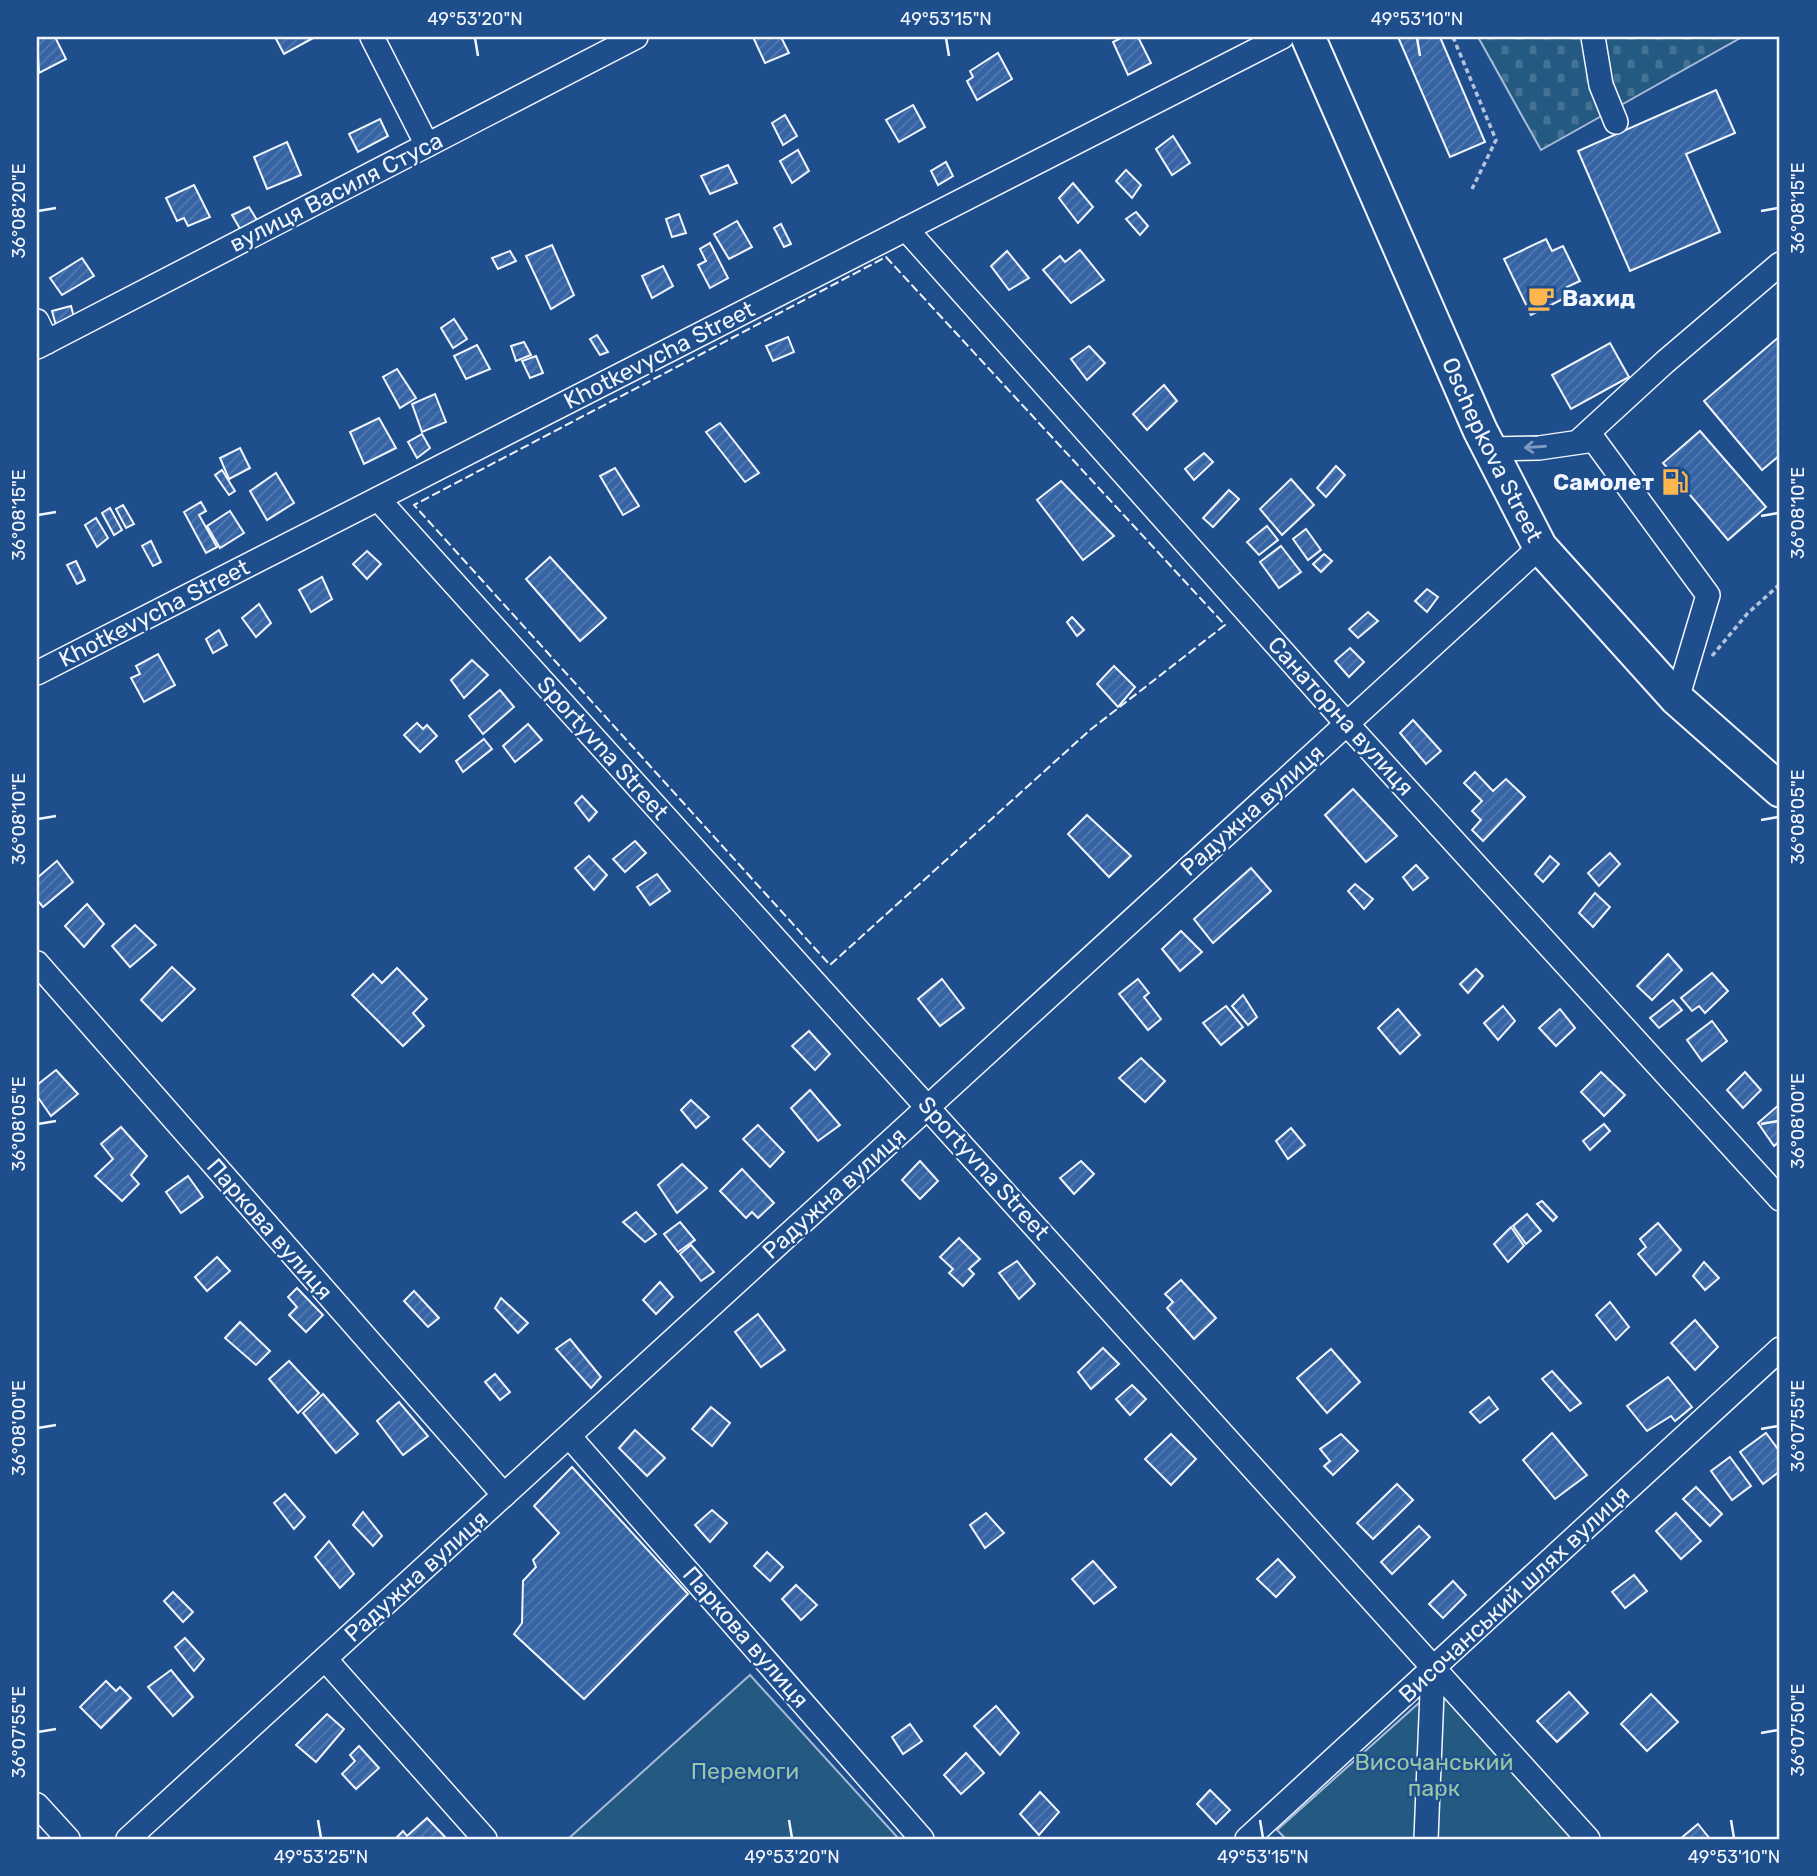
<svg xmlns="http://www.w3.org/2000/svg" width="1817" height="1876" viewBox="0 0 1817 1876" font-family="Rubik,sans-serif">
  <defs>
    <pattern id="cemetery-stones" width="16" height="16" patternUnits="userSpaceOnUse" patternTransform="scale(1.75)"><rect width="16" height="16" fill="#245a82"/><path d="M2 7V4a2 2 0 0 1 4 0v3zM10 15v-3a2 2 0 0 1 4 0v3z" fill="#447295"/></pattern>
    <pattern id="building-hatch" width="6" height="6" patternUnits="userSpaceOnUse" patternTransform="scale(1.75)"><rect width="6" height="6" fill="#3563a3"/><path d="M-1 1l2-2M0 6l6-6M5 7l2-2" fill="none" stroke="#537ab1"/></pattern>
  </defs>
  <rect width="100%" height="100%" fill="#1f4e8c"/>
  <polygon fill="url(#cemetery-stones)" stroke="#a8bbd7" stroke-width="2" points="1478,37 1742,37 1541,150"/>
  <g fill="#245a82" stroke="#a8bbd7" stroke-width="2">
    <polygon points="750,1675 899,1839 568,1839"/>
    <polygon points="1439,1685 1576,1839 1286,1839 1277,1830"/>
  </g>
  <g fill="url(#building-hatch)" stroke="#f2f6ff" stroke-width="2">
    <polygon points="40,37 55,37 66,59 39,73 37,38"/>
    <polygon points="275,37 315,37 284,54"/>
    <polygon points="753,37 781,37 789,53 765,63"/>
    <polygon points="1123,37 1138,37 1151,63 1128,75 1113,42"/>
    <polygon points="1398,37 1440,37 1485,142 1450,157"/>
    <polygon points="998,53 1012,79 977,100 967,81 973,77 970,71"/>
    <polygon points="1716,90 1735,133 1686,154 1720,232 1630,271 1578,151"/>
    <polygon points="913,105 925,127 899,142 886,120"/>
    <polygon points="785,115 797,136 783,145 772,123"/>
    <polygon points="380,119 388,136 358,152 349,134"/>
    <polygon points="1173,136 1190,163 1172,175 1156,149"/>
    <polygon points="287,142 301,175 267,189 254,157"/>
    <polygon points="798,150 809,171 792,183 780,161"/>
    <polygon points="946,162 953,176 938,185 931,171"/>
    <polygon points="728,165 737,183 710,194 701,176"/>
    <polygon points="1126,170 1141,185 1132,198 1116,181"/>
    <polygon points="1073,183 1093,207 1078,223 1059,198"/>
    <polygon points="194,185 210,217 188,226 184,218 177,221 166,198"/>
    <polygon points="249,207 260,225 243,234 232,215"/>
    <polygon points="1136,212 1148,226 1140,235 1126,219"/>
    <polygon points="679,214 686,233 672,237 666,219"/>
    <polygon points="737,221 752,247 729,259 714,234"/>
    <polygon points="781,224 791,244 784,247 774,228"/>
    <polygon points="1546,239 1552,251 1563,246 1580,281 1567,287 1571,295 1531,315 1504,259"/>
    <polygon points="710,243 728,278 710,288 698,265 706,261 700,249"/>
    <polygon points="552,245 574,295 551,309 526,256"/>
    <polygon points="1080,250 1104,280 1071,303 1043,270 1060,256 1065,262"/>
    <polygon points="510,251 516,261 498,269 492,258"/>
    <polygon points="1007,251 1029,278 1009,290 991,266"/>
    <polygon points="82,258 94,276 62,295 50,278"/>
    <polygon points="663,266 673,286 652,298 642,276"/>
    <polygon points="71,306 76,325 57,329 52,311"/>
    <polygon points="454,319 467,339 453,348 441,328"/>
    <polygon points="597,335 608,352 600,355 590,339"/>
    <polygon points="1780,336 1780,455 1762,470 1704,401"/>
    <polygon points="788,337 794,352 773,361 766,346"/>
    <polygon points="524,342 531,355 516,361 511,346"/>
    <polygon points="1610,343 1629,377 1571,409 1552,375"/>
    <polygon points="477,345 490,369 466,379 454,356"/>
    <polygon points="1089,346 1105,363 1087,380 1071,359"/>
    <polygon points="536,356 543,373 530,378 522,361"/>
    <polygon points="397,369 416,398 400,408 383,377"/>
    <polygon points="1164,385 1177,401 1147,430 1133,414"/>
    <polygon points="435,394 446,422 422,432 412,404"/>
    <polygon points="379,418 396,448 364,464 350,432"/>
    <polygon points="720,423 759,473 745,482 706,432"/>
    <polygon points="1700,431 1766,507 1728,540 1663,463"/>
    <polygon points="422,434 430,448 417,458 408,442"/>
    <polygon points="240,448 250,468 229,479 220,458"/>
    <polygon points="1204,453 1213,462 1194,480 1185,469"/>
    <polygon points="1336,466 1345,475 1326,497 1317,488"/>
    <polygon points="615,468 639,506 623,515 600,476"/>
    <polygon points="222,470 235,491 229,495 215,475"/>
    <polygon points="276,473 294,503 267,520 250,491"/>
    <polygon points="1291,479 1314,505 1282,535 1260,509"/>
    <polygon points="1061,481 1114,536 1083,560 1037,500"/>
    <polygon points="1229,490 1239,499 1213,527 1203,518"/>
    <polygon points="201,502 206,511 199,515 217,547 206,553 184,512"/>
    <polygon points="123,505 134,524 126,528 116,509"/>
    <polygon points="110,508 122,530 114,535 102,513"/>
    <polygon points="230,511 244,533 220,548 207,526"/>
    <polygon points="96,518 108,538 97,547 85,525"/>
    <polygon points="1267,526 1278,540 1259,555 1247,542"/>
    <polygon points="1306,529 1321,550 1308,560 1293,539"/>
    <polygon points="151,541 161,562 153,566 142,546"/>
    <polygon points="1281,546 1301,572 1279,588 1260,562"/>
    <polygon points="367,551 381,564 367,579 353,564"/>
    <polygon points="1324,554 1332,561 1321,572 1313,564"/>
    <polygon points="550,557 606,618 580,641 526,579"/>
    <polygon points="76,561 85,580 77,584 67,565"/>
    <polygon points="322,577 332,599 311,612 299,590"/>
    <polygon points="1427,589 1438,597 1427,612 1415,601"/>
    <polygon points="259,604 271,623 256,637 242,618"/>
    <polygon points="1368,612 1378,621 1358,638 1349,629"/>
    <polygon points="1072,617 1084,630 1077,636 1067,622"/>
    <polygon points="219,630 227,645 213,653 206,639"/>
    <polygon points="1350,648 1364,662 1349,677 1335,661"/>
    <polygon points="158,654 175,685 144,702 131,678 140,674 136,666"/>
    <polygon points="472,660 488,675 464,698 451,680"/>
    <polygon points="1114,666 1135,687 1118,707 1097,684"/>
    <polygon points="500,690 514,707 483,734 469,716"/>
    <polygon points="1413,720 1441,751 1426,764 1400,733"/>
    <polygon points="417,723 423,729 427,725 437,736 420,752 404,735"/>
    <polygon points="528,724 542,740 515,762 503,746"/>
    <polygon points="484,739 492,749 463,772 456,761"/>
    <polygon points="1475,772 1493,791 1506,779 1525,797 1483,841 1472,830 1481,820 1472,811 1482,801 1464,783"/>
    <polygon points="1353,789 1397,836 1366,862 1325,815"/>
    <polygon points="582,796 597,812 589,821 575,803"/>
    <polygon points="1087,815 1131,856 1109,877 1068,834"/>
    <polygon points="635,841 646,853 625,872 613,859"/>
    <polygon points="1610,853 1620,864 1599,886 1588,873"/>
    <polygon points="589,856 607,875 594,890 575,868"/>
    <polygon points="1550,856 1559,864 1543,882 1535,874"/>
    <polygon points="57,861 73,882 43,907 37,900 37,878"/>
    <polygon points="1416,865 1428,878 1413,890 1403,877"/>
    <polygon points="1251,868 1271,891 1213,943 1194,919"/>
    <polygon points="657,874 670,891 650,905 637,887"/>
    <polygon points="1355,884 1373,899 1364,909 1348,891"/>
    <polygon points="1595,893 1610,907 1593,927 1579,913"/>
    <polygon points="87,904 104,924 84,947 65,926"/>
    <polygon points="135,925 156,945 130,967 112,946"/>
    <polygon points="1181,931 1202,952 1180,971 1162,949"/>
    <polygon points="1668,954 1682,970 1652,1000 1637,986"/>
    <polygon points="172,967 195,989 162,1021 141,1000"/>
    <polygon points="397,968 427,999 413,1013 424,1026 403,1046 352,995 373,974 382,983"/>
    <polygon points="1476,969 1483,976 1468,993 1460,984"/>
    <polygon points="1712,973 1728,991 1705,1013 1699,1006 1692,1011 1681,998"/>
    <polygon points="942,979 964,1008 940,1026 918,999"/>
    <polygon points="1138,979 1149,993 1144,997 1161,1019 1148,1030 1119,994"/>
    <polygon points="1243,995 1257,1017 1248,1025 1232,1006"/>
    <polygon points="1673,1000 1682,1010 1659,1028 1650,1018"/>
    <polygon points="1226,1006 1243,1027 1221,1045 1203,1023"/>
    <polygon points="1503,1006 1515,1021 1498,1040 1484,1023"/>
    <polygon points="1398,1009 1420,1035 1400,1054 1378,1028"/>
    <polygon points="1560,1009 1575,1028 1556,1046 1539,1028"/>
    <polygon points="1712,1021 1727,1041 1702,1061 1687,1040"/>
    <polygon points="809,1031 830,1054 815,1070 792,1046"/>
    <polygon points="1141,1058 1165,1081 1145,1102 1119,1078"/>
    <polygon points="56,1070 78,1094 51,1116 37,1096 37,1085"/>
    <polygon points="1601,1072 1625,1095 1604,1116 1581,1092"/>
    <polygon points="1745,1072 1761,1090 1743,1108 1727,1090"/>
    <polygon points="810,1090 840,1125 818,1141 791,1108"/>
    <polygon points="691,1100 709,1117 696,1128 681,1110"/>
    <polygon points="1780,1104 1780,1141 1774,1146 1758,1123"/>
    <polygon points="1604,1124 1610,1131 1590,1150 1583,1141"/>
    <polygon points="758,1125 784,1152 770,1167 743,1139"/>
    <polygon points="121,1127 147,1156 131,1175 139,1184 122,1201 95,1176 113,1159 101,1144"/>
    <polygon points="1291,1128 1305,1145 1288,1159 1276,1141"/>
    <polygon points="920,1161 938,1181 920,1199 902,1180"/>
    <polygon points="1081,1161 1094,1174 1074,1194 1060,1178"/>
    <polygon points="682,1164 707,1188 677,1213 658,1185"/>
    <polygon points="742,1169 774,1203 758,1218 752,1212 746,1218 720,1191"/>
    <polygon points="188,1176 203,1197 181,1213 166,1192"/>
    <polygon points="1542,1201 1557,1217 1553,1221 1537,1204"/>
    <polygon points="636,1212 656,1234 645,1242 623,1222"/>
    <polygon points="1527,1214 1541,1231 1526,1244 1513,1226"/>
    <polygon points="680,1222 695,1240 678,1252 664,1234"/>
    <polygon points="1658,1223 1681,1250 1656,1275 1638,1254 1646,1247 1640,1239"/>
    <polygon points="1511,1227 1524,1246 1508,1262 1494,1244"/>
    <polygon points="959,1238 980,1259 969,1269 974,1274 963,1286 949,1273 953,1269 940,1257"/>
    <polygon points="691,1245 714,1272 701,1281 680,1254"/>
    <polygon points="217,1257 230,1271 207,1291 195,1277"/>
    <polygon points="1017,1261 1035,1284 1019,1299 999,1273"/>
    <polygon points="1704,1262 1719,1278 1705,1290 1693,1276"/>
    <polygon points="1181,1280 1216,1318 1194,1339 1167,1308 1173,1302 1165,1294"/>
    <polygon points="660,1282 673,1297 656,1314 643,1300"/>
    <polygon points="297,1288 323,1315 306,1332 289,1315 297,1307 288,1297"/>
    <polygon points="414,1291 439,1318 428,1327 404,1301"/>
    <polygon points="501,1298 528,1323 518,1333 495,1308"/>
    <polygon points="1610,1302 1629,1327 1616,1340 1596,1315"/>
    <polygon points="758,1314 785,1350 761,1367 735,1332"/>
    <polygon points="1695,1320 1718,1347 1695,1370 1671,1343"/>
    <polygon points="240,1322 270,1351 256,1365 225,1338"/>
    <polygon points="570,1339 601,1377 591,1388 556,1349"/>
    <polygon points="1103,1348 1119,1364 1091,1389 1078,1372"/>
    <polygon points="1331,1349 1360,1382 1327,1413 1297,1378"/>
    <polygon points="289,1361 319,1393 298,1413 269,1379"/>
    <polygon points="1552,1371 1581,1403 1570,1411 1542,1379"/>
    <polygon points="495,1374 510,1392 500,1400 485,1382"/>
    <polygon points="1668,1377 1692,1407 1675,1421 1671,1416 1647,1431 1627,1406"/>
    <polygon points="1132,1385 1146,1399 1130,1415 1116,1399"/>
    <polygon points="323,1394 358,1434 336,1453 303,1413"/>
    <polygon points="1489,1397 1498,1409 1480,1423 1470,1412"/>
    <polygon points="399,1402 428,1436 403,1455 377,1421"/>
    <polygon points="711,1407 730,1423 712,1446 692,1429"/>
    <polygon points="635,1430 665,1458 647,1476 619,1448"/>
    <polygon points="1552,1433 1587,1475 1555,1499 1523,1460"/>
    <polygon points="1766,1433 1780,1452 1780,1471 1763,1484 1740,1452"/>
    <polygon points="1171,1434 1196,1459 1171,1485 1145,1459"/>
    <polygon points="1341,1434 1358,1451 1333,1475 1324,1466 1330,1461 1320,1449"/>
    <polygon points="1730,1457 1751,1486 1732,1500 1711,1471"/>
    <polygon points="572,1467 688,1594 584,1699 514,1634 522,1623 523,1581 536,1567 533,1560 559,1533 534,1506"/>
    <polygon points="1397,1484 1413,1500 1373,1539 1357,1523"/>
    <polygon points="1696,1487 1722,1514 1710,1526 1683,1499"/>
    <polygon points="285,1494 305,1517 294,1529 274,1503"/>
    <polygon points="712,1510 727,1523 710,1542 695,1525"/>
    <polygon points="363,1512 382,1536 373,1546 353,1525"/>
    <polygon points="986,1513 1004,1533 985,1548 970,1525"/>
    <polygon points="1676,1513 1701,1541 1681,1559 1656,1531"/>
    <polygon points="1419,1526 1430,1537 1392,1574 1381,1562"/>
    <polygon points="329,1541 354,1574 340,1588 315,1557"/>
    <polygon points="767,1552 783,1567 770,1581 754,1566"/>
    <polygon points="1278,1559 1295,1577 1276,1597 1257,1579"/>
    <polygon points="1093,1561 1116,1587 1094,1604 1072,1579"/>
    <polygon points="1634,1575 1647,1591 1625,1608 1612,1592"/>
    <polygon points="1453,1581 1466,1595 1443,1618 1429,1604"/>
    <polygon points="796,1585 817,1605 801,1620 782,1599"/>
    <polygon points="173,1592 193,1612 183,1622 164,1601"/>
    <polygon points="185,1638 204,1659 194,1671 175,1647"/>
    <polygon points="171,1670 193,1697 173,1716 148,1687"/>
    <polygon points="106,1681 116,1691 120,1687 131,1698 101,1728 80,1707"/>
    <polygon points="1569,1692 1588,1713 1557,1742 1537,1721"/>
    <polygon points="1651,1694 1678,1722 1647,1751 1621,1724"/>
    <polygon points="996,1706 1019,1733 1000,1755 974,1726"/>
    <polygon points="327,1714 344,1729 316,1762 296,1745"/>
    <polygon points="910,1724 922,1741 903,1754 892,1737"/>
    <polygon points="359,1746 379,1768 356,1789 342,1774 355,1761 350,1755"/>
    <polygon points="966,1753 984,1773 961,1794 944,1775"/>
    <polygon points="1210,1790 1230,1810 1216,1824 1197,1804"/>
    <polygon points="1040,1792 1059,1812 1039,1835 1020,1814"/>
    <polygon points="427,1818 447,1839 395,1839 403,1831 407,1836"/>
    <polygon points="1698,1824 1710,1839 1680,1839"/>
  </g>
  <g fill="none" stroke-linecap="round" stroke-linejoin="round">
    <defs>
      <g id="minor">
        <polyline points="372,37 427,145"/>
        <polyline points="1593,37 1601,85 1616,122"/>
        <polyline points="906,229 1347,724 1780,1199"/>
        <polyline points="37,321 47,342"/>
        <polyline points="37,347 636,37"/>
        <polyline points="1580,440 1665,362 1780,264"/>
        <polyline points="1490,449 1539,448 1594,440 1708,595 1677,699"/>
        <polyline points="378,499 1588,1839"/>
        <polyline points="37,673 1282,37"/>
        <polyline points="37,963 504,1495"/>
        <polyline points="569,1436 922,1839"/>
        <polyline points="325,1659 485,1839"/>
        <polyline points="37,1805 68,1839"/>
        <polyline points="128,1839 1540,547"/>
        <polyline points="1247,1839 1780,1349"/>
        <polyline points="1426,1839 1433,1668"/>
      </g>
      <g id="highway">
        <path id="s1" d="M1308 37 1480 430 1540 547 1677 699 1780 790"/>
      </g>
    </defs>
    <use href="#minor" stroke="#f2f6ff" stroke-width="26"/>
    <use href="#highway" stroke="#f2f6ff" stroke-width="37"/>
    <g stroke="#b3c4dc" stroke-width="3.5" stroke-dasharray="5 3.5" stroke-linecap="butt">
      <polyline points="1453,37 1496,140 1472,189"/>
      <polyline points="1712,656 1747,614 1780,584"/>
    </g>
    <use href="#minor" stroke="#1f4e8c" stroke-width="23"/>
    <use href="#highway" stroke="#1f4e8c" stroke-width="33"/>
    <polygon stroke="#f2f6ff" stroke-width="2" stroke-dasharray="9 3.5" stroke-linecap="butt" points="886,257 1225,625 1090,730 830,965 414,505"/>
  </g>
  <defs><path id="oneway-shaft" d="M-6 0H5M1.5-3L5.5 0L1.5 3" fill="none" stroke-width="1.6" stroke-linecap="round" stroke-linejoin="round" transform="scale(1.75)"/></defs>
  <use stroke="#7e9ac0" href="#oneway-shaft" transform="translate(1535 447) rotate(176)"/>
  <path fill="none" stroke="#f2f6ff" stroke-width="2.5" d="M475 38 478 56M946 38 949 56M1417 38 1420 56M38 211 56 208M1761 211 1778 208M38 515 56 512M1761 516 1778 513M38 819 56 816M1761 820 1778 817M38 1124 56 1121M1761 1124 1778 1121M38 1428 56 1425M1761 1429 1778 1426M38 1732 56 1729M1761 1733 1778 1730M318 1820 321 1838M789 1820 792 1838M1260 1820 1263 1838M1731 1820 1734 1838"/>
  <defs>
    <symbol id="cafe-bare" viewBox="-9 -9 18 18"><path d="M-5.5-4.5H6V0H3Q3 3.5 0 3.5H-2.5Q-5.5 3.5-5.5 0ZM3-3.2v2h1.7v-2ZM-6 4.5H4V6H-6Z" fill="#ffb74d" stroke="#1f4e8c" stroke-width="2.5" paint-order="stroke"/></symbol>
    <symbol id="fuel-bare" viewBox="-9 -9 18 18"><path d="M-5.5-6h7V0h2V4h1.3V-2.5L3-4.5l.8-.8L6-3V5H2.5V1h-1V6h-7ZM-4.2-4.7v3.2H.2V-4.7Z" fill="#ffb74d" stroke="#1f4e8c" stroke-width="2.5" paint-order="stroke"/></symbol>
  </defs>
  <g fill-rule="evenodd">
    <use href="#cafe-bare" x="1522" y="279" width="38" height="38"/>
    <use href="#fuel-bare" x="1656" y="463" width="38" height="38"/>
  </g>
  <g text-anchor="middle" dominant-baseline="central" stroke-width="5" stroke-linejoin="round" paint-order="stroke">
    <g font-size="23" fill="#f2f6ff" stroke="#1f4e8c">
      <text transform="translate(336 192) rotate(-27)">вулиця Василя Стуса</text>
      <text transform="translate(659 355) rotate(-27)">Khotkevycha Street</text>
      <text stroke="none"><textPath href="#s1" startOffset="452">Oschepkova Street</textPath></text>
      <text transform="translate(154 613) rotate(-27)">Khotkevycha Street</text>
      <text transform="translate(1341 716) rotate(48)">Санаторна вулиця</text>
      <text transform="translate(603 748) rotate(48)">Sportyvna Street</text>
      <text transform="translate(1252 810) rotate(-42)">Радужна вулиця</text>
      <text transform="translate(984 1168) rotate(48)">Sportyvna Street</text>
      <text transform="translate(834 1193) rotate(-42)">Радужна вулиця</text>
      <text transform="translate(270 1229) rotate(49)">Паркова вулиця</text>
      <text transform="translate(416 1576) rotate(-42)">Радужна вулиця</text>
      <text transform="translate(1514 1594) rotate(-43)">Височанський шлях вулиця</text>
      <text transform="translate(746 1637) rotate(49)">Паркова вулиця</text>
    </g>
    <g font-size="23" font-weight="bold" fill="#f2f6ff" stroke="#1f4e8c" text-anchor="start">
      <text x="1562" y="298">Вахид</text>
      <text x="1654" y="482" text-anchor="end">Самолет</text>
    </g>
    <g font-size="23" fill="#97c8a6" stroke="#1f4e8c">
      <text x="1434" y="1762">Височанський<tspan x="1434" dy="26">парк</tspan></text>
      <text x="745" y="1771">Перемоги</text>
    </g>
  </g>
  <rect width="1817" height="1876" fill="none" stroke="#1f4e8c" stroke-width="77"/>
  <rect x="38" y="38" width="1740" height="1800" fill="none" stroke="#f2f6ff" stroke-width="2.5"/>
  <g font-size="18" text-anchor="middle" fill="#f2f6ff">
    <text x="475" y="25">49°53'20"N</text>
    <text x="946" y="25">49°53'15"N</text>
    <text x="1417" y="25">49°53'10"N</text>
    <text transform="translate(1798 208) rotate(-90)" y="6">36°08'15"E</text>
    <text transform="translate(19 211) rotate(-90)" y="6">36°08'20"E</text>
    <text transform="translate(1798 513) rotate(-90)" y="6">36°08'10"E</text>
    <text transform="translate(19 515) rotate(-90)" y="6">36°08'15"E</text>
    <text transform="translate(1798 817) rotate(-90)" y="6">36°08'05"E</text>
    <text transform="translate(19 819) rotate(-90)" y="6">36°08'10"E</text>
    <text transform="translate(1798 1121) rotate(-90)" y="6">36°08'00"E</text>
    <text transform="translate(19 1124) rotate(-90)" y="6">36°08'05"E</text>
    <text transform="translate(1798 1426) rotate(-90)" y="6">36°07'55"E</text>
    <text transform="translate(19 1428) rotate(-90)" y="6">36°08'00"E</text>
    <text transform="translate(1798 1730) rotate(-90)" y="6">36°07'50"E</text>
    <text transform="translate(19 1732) rotate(-90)" y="6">36°07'55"E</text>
    <text x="321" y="1863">49°53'25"N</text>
    <text x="792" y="1863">49°53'20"N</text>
    <text x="1263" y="1863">49°53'15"N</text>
    <text x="1734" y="1863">49°53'10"N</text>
  </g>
</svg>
